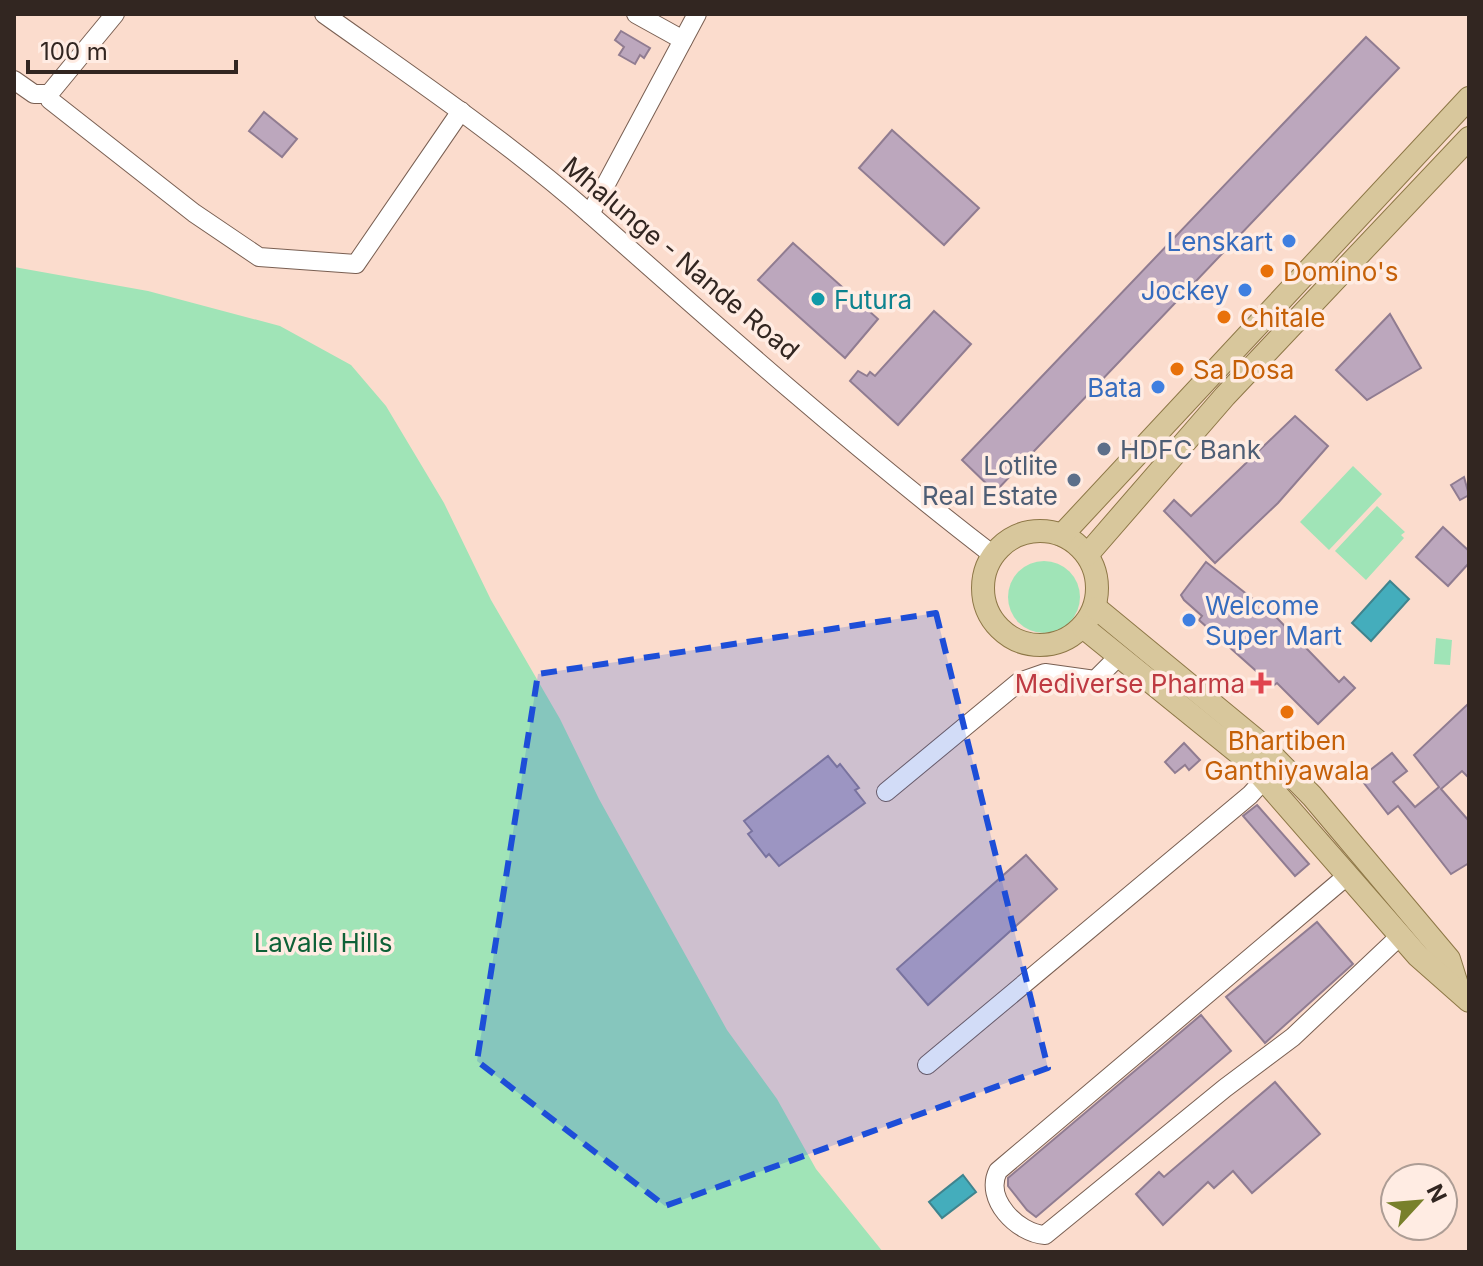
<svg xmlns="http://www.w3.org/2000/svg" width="1483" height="1266" viewBox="0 0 1483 1266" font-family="Inter,sans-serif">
  <rect width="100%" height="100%" fill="#fbdccd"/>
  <g fill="#a0e4b7">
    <polygon points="14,267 148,291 280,326 351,365 386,406 444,503 491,600 560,719 599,799 727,1030 777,1099 816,1169 883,1252 14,1252"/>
    <polygon points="1353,466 1382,494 1329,550 1300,522"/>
    <polygon points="1377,506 1405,532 1401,535 1404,538 1366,580 1335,551"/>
    <circle cx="1044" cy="597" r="36"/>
    <polygon points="1436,638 1452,640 1450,665 1434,664"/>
  </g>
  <g fill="#44adbc" stroke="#3f848e" stroke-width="2">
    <polygon points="1390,581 1409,599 1371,641 1352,623"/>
    <polygon points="963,1175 976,1192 942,1218 929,1202"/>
  </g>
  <g fill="#bca7bd" stroke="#907c91" stroke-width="2">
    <polygon points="621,31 650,48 644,58 640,55 635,64 619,55 624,47 615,40"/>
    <polygon points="1366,37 1399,68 995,492 962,460"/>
    <polygon points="264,112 297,139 282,157 249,131"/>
    <polygon points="892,130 979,208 944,245 859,168"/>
    <polygon points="793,243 878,319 845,358 758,280"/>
    <polygon points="934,311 971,344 898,425 850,381 858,371 867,376 870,372 875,376"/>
    <polygon points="1390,314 1421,368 1367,400 1336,370"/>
    <polygon points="1295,416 1328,446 1278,503 1215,563 1164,511 1174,500 1191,516"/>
    <polygon points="1464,477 1469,495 1460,500 1451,485"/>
    <polygon points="1443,527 1469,551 1469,563 1448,586 1416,557"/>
    <polygon points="1206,562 1277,618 1339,682 1344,677 1355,688 1318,724 1277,683 1273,686 1199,620 1202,616 1184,600 1181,595"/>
    <polygon points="1469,703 1469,778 1462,771 1441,789 1469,821 1469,863 1451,874 1398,806 1388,814 1360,778 1392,753 1407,771 1393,782 1415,807 1439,787 1414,755"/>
    <polygon points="1184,743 1200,760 1189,770 1185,765 1175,773 1165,762"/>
    <polygon points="828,756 837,767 840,764 859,788 855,790 865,803 779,866 769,854 766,857 748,834 752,831 744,821"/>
    <polygon points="1257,805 1309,864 1295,876 1243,816"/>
    <polygon points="1026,855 1057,889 928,1005 897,969"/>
    <polygon points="1317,922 1353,964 1265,1043 1226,997"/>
    <polygon points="1201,1015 1231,1051 1036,1217 1027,1210 1008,1186 1008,1178"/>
    <polygon points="1275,1082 1320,1134 1252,1193 1233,1171 1214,1188 1208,1182 1163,1225 1136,1194 1159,1172 1164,1177"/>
  </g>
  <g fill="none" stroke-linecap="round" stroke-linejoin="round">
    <defs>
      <g id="minor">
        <polyline points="115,14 49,94 50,100 194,213 259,257 356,264 461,111"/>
        <path d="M324 14C414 78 507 141 590 214 722 331 854 448 993 555"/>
        <polyline points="636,14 683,40"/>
        <polyline points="14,80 34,94 49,94"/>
        <polyline points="590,214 697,14"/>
        <polyline points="886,792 1019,682 1045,673 1095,680 1118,657"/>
        <path d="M1348 875 998 1171C984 1199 1017 1233 1045 1235L1225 1088 1293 1037 1400 936"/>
        <polyline points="927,1065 1250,795 1272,771"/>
      </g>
      <g id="major">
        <circle cx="1040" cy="588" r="57"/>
        <polyline points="1062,535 1469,98"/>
        <polyline points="1087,555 1225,396 1469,138"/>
        <polyline points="1096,608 1261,744 1312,796 1449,959 1459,991"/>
        <polyline points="1083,627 1246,759 1418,956 1469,1001"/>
      </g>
    </defs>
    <use href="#minor" stroke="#795f52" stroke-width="20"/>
    <use href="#major" stroke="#8d7746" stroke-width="24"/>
    <use href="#minor" stroke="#fff" stroke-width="18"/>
    <use href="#major" stroke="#d8c79c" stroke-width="22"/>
  </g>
  <path fill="#1d4ed8" fill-opacity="0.2" stroke="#1d4ed8" stroke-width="6" stroke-dasharray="16 10" stroke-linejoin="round" d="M936 613 1048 1068 665 1206 477 1061 538 674Z"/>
  <g fill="#3f7fe0" stroke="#ffece3" stroke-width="3">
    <circle cx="1289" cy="241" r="8"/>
    <circle cx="1245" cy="290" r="8"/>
    <circle cx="1158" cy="387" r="8"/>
    <circle cx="1189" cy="620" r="8"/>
  </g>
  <g fill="#e8710a" stroke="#ffece3" stroke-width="3">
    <circle cx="1267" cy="271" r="8"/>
    <circle cx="1224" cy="317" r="8"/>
    <circle cx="1177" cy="369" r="8"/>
    <circle cx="1287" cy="712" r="8"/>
  </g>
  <circle fill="#0f9aa8" stroke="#ffece3" stroke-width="3" cx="818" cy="299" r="8"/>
  <g fill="#5c6f8a" stroke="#ffece3" stroke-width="3">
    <circle cx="1104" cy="449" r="8"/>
    <circle cx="1074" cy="480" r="8"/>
  </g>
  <path fill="#e0444e" stroke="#ffece3" stroke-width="3" d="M1257 671h8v8h8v8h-8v8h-8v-8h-8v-8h8z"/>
  <g text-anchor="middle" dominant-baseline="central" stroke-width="7" stroke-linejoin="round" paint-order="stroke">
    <g font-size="26" fill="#366cbe" stroke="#ffece3" text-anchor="end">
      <text x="1273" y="241">Lenskart</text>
      <text x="1229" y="290">Jockey</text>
      <text x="1142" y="387">Bata</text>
      <text x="1205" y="605" text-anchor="start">Welcome<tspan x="1205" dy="30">Super Mart</tspan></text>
    </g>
    <g font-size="26" fill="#322621" stroke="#ffece3">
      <text transform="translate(681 258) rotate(40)">Mhalunge - Nande Road</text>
    </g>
    <g font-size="26" fill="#c56008" stroke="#ffece3" text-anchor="start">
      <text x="1283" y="271">Domino's</text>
      <text x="1240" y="317">Chitale</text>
      <text x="1193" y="369">Sa Dosa</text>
      <text x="1287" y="740" text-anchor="middle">Bhartiben<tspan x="1287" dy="30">Ganthiyawala</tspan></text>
    </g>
    <g font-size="26" fill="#0d838f" stroke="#ffece3" text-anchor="start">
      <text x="834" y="299">Futura</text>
    </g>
    <g font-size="26" fill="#4e5e75" stroke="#ffece3" text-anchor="start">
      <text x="1120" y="449">HDFC Bank</text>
      <text x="1058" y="465" text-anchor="end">Lotlite<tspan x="1058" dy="30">Real Estate</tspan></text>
    </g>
    <g font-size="26" fill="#be3a42" stroke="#ffece3" text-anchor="end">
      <text x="1245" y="683">Mediverse Pharma</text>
    </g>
    <g font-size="26" fill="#0e6137" stroke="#ffece3">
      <text x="323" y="942">Lavale Hills</text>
    </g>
  </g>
  <rect width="1483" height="1266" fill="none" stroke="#322621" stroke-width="32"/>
  <g transform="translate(1419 1202) rotate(64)"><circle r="38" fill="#ffece3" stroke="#ad9d95" stroke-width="2"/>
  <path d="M0-6L14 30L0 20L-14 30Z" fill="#78802b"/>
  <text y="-12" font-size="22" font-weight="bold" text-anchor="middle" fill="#322621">N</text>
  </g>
  <path d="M28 60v12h208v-12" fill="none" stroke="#322621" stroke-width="4"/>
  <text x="40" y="60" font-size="24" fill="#322621" stroke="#ffece3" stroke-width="6" paint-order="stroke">100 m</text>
</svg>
